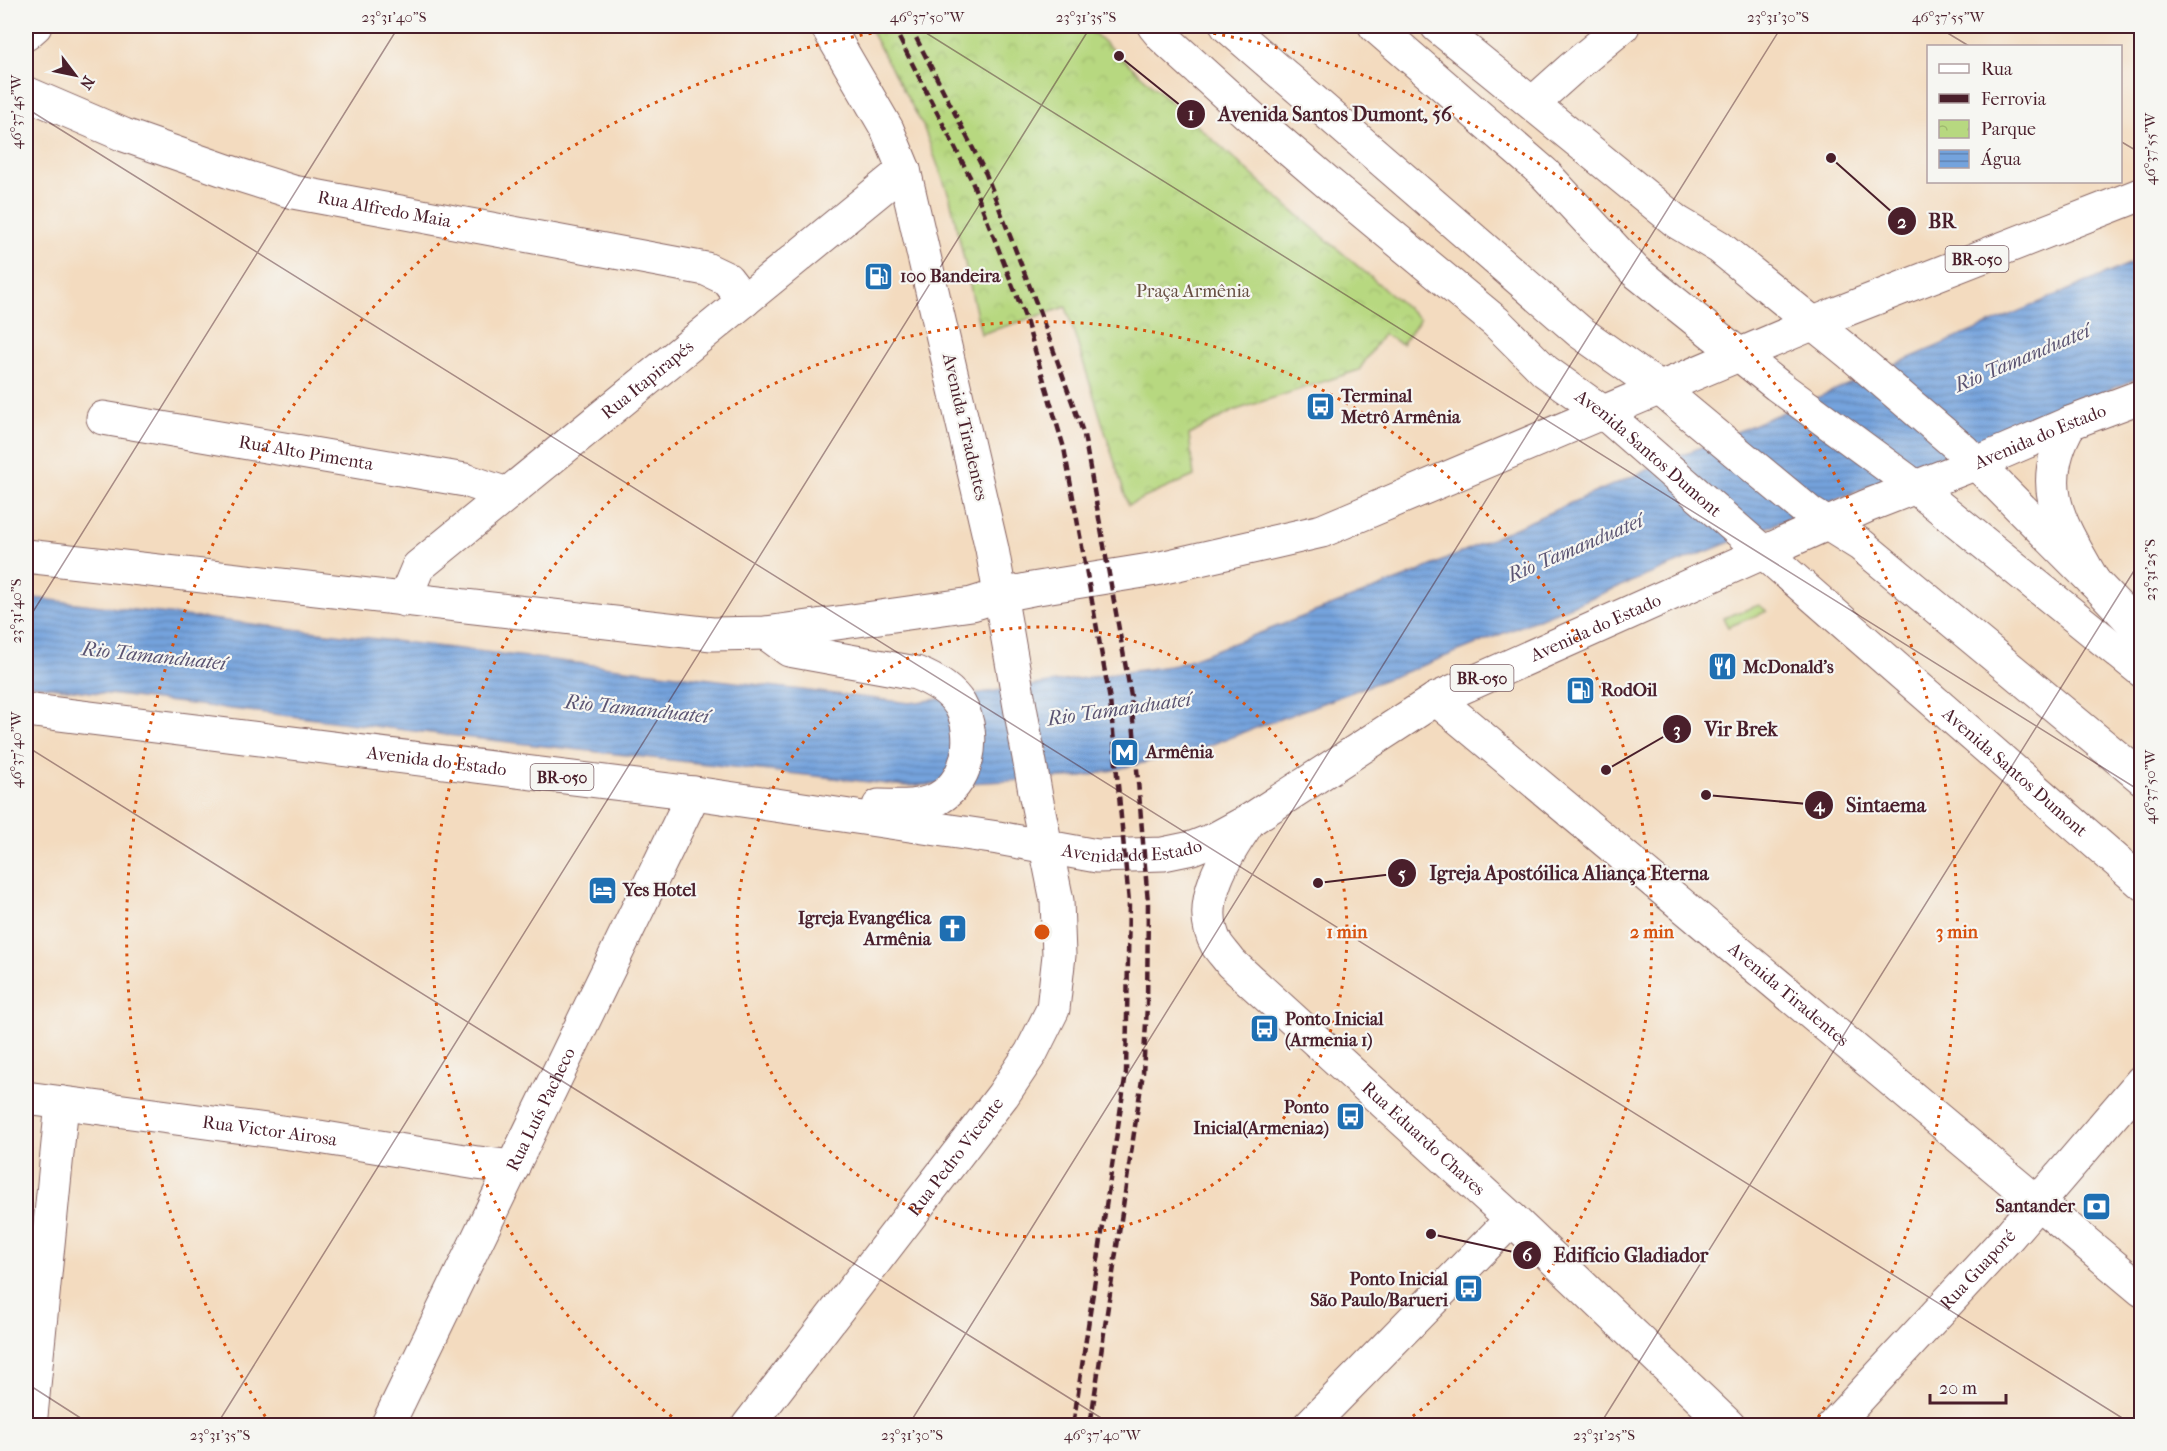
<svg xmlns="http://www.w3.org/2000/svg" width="2167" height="1451" viewBox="0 0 2167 1451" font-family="'IM FELL French Canon',serif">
  <defs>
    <pattern id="park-crowns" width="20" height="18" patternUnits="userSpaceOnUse" patternTransform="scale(1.5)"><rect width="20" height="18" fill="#b7d880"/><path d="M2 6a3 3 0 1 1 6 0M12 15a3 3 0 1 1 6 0" fill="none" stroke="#9fb96f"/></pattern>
    <pattern id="water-rules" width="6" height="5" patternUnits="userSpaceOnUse" patternTransform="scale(1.5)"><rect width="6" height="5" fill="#74a3dd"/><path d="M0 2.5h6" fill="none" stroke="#6184b3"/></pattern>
  </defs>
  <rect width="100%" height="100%" fill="#f6f6f2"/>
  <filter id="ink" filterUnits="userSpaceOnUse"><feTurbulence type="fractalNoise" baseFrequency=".0167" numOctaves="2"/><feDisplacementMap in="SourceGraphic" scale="12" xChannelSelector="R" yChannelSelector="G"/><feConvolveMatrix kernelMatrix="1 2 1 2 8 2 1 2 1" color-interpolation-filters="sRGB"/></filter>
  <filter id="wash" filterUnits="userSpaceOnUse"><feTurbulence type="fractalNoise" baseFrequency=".008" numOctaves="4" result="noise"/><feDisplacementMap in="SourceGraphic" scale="24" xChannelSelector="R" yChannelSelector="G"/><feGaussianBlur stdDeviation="1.35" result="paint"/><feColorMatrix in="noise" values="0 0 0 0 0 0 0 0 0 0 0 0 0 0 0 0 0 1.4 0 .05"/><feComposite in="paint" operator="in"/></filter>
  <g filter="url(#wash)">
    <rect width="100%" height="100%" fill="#f3dbbf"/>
    <polygon fill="#b7d880" stroke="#807c56" stroke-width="1.5" points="1759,605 1767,611 1728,627 1723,618"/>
    <polygon fill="url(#park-crowns)" stroke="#807c56" stroke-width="1.5" points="868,26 1086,26 1287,206 1420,319 1402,344 1383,334 1359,370 1233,411 1189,435 1194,476 1128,505 1066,307 981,334 950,198 923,126"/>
    <polygon fill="url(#water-rules)" stroke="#5f6184" stroke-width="1.5" points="2141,259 2141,377 1424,665 1194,751 1083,777 906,786 472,738 26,684 26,597 910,703 1176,665 1409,576 1573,502"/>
  </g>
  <g filter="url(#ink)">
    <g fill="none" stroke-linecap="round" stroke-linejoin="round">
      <defs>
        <g id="minor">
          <polyline points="26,34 35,26"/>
          <path id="s1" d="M26 93 124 135 230 172 293 192 706 269 727 279 744 301"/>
          <polyline points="1533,103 1571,69 1623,26"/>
          <path id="s2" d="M103 418 465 480 507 494"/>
          <path id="s3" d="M404 600 418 567 904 170"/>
          <path id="s4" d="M1436 699 2142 1290"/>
          <path id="s5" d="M1250 820C1227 853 1193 903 1217 945 1221 951 1227 957 1231 963L1512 1219 1729 1426"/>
          <path id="s6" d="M26 1098 319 1137 477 1163 513 1167"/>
          <polyline points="30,1426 62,1103"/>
          <path id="s7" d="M387 1426 694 793"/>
          <polyline points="1309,1426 1512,1219"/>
          <path id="s8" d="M1833 1426 2009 1236 2142 1081"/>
        </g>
        <g id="major">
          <path id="s9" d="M1154 26 1163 37 1250 116 1327 182 1496 322 1545 371 1604 413 2142 883"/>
          <polyline points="1437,26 1677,222 1719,247 1851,354 1964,451 2094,582 2142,632"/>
          <path id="s10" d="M748 1426 1003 1095 1031 1053 1053 1009 1059 955 1057 901 1036 797 992 549 904 170 887 129 827 26"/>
        </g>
        <g id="highway">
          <polyline points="1227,26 1580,332 1659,388 1810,513 1861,545 2142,778"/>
          <polyline points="1375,26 1544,173 1635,271 1777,385 1905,479 2142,671"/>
          <path d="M2070 423C2033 487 2061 524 2094 582"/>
          <polyline points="26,556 712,634 766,633 972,604 1001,595 1032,589 1156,569 1322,531 1838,313 2142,194"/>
          <path d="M766 633 789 650 916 673C934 680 950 689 960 705 978 737 968 786 933 801 915 808 897 806 879 806"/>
          <path id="s11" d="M26 710 694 793 998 838 1097 856 1163 854 1192 848 1215 839 1250 820 1436 699 1867 506 1977 463 2070 423 2142 396"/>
        </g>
      </defs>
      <use href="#minor" stroke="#85615f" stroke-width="35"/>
      <use href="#major" stroke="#85615f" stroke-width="35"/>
      <use href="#highway" stroke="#85615f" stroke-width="35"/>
      <use href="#minor" stroke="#fff" stroke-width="33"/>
      <use href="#major" stroke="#fff" stroke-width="33"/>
      <use href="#highway" stroke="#fff" stroke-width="33"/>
      <g stroke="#4a1f2b" stroke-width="4.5" stroke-dasharray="9 4.5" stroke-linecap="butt">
        <polyline points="893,26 971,179 1025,317 1064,448 1110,700 1129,902 1126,1073 1073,1426"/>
        <polyline points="910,26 986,174 1040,313 1084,435 1131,696 1148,903 1147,1006 1143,1073 1090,1426"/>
      </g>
    </g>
  </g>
  <path fill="none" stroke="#4a1f2b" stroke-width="1.5" stroke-opacity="0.45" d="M915 26 2142 792M1936 26 1969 46M26 108 2135 1426M2120 141 2142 154M26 623 399 26M26 746 1114 1426M26 1383 93 1426M216 1426 1091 26M908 1426 1782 26M1599 1426 2142 558"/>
  <g fill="none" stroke="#d8530f" stroke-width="3" stroke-dasharray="3 6">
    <circle cx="1042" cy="932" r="305"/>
    <path d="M679 1422A610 610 0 1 1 1405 1422"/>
    <path d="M270 1424A915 915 0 0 1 915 26M1169 26A915 915 0 0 1 1814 1424"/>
  </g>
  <defs>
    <symbol id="fuel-square" viewBox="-11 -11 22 22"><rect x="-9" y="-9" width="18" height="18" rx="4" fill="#1f6fb2" stroke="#f6f6f2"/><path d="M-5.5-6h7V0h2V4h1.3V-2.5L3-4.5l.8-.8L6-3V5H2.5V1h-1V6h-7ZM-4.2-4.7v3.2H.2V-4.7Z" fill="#fff"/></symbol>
    <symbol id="bus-square" viewBox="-11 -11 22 22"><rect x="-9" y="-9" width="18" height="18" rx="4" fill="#1f6fb2" stroke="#f6f6f2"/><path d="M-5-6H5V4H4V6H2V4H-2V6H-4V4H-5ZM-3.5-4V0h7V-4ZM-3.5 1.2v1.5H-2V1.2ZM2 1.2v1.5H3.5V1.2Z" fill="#fff"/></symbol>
    <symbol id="restaurant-square" viewBox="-11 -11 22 22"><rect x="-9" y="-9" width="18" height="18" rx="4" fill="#1f6fb2" stroke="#f6f6f2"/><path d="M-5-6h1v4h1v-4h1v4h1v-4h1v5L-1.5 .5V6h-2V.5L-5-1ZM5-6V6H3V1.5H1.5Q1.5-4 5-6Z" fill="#fff"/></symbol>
    <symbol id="metro-square" viewBox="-11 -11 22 22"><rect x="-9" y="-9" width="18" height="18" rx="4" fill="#1f6fb2" stroke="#f6f6f2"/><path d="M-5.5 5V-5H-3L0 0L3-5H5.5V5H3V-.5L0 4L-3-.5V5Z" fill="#fff"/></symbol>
    <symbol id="hotel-square" viewBox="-11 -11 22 22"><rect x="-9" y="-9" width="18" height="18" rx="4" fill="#1f6fb2" stroke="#f6f6f2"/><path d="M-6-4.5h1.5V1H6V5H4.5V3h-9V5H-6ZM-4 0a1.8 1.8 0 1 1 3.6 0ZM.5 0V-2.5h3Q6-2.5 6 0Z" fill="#fff"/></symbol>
    <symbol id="church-square" viewBox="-11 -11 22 22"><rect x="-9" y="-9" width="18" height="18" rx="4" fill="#1f6fb2" stroke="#f6f6f2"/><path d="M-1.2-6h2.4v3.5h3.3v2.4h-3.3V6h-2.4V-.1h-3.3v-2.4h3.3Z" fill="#fff"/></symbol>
    <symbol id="bank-square" viewBox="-11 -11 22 22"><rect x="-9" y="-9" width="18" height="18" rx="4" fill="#1f6fb2" stroke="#f6f6f2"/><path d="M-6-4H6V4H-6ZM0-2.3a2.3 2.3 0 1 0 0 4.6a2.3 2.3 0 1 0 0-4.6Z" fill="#fff"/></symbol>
  </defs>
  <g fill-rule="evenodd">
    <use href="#fuel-square" x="862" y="260" width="33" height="33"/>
    <use href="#bus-square" x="1304" y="390" width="33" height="33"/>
    <use href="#restaurant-square" x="1706" y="650" width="33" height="33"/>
    <use href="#fuel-square" x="1564" y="674" width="33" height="33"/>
    <use href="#metro-square" x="1108" y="736" width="33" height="33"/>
    <use href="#hotel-square" x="586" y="874" width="33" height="33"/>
    <use href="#church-square" x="936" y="912" width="33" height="33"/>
    <use href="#bus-square" x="1248" y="1012" width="33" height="33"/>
    <use href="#bus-square" x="1334" y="1100" width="33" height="33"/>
    <use href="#bank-square" x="2080" y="1190" width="33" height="33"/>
    <use href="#bus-square" x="1452" y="1272" width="33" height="33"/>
  </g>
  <g text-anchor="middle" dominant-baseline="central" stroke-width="4.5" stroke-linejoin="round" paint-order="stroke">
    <g fill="#f6f6f2" stroke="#7e6067" stroke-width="1.5">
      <rect x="1945.5" y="246" width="63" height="26" rx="4.5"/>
      <rect x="1450.5" y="665" width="63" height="26" rx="4.5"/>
      <rect x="530.5" y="764" width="63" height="26" rx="4.5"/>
    </g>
    <g font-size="16" font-weight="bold" fill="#4a1f2b">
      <text x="1977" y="259">BR-050</text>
      <text x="1482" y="678">BR-050</text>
      <text x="562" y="777">BR-050</text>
    </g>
    <g font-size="18" fill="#4a1f2b" stroke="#f6f6f2">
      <text stroke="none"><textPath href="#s1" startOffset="378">Rua Alfredo Maia</textPath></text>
      <text stroke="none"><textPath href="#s3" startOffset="332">Rua Itapirapés</textPath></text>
      <text transform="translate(965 427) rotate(77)">Avenida Tiradentes</text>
      <text stroke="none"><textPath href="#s11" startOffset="2122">Avenida do Estado</textPath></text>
      <text stroke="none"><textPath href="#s2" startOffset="206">Rua Alto Pimenta</textPath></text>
      <text stroke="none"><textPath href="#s9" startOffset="654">Avenida Santos Dumont</textPath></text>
      <text stroke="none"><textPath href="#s11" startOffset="1638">Avenida do Estado</textPath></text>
      <text stroke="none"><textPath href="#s11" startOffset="414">Avenida do Estado</textPath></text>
      <text stroke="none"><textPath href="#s9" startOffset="1140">Avenida Santos Dumont</textPath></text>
      <text stroke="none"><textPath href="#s11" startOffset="1116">Avenida do Estado</textPath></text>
      <text stroke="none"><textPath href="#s4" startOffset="460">Avenida Tiradentes</textPath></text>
      <text stroke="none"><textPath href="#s7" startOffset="352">Rua Luís Pacheco</textPath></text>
      <text stroke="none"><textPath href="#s6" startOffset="246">Rua Victor Airosa</textPath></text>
      <text stroke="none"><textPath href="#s5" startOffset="420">Rua Eduardo Chaves</textPath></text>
      <text stroke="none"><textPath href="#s10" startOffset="340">Rua Pedro Vicente</textPath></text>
      <text stroke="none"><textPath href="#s8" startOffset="213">Rua Guaporé</textPath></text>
    </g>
    <g font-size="18" font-weight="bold" fill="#4a1f2b" stroke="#f6f6f2" text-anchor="start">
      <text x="900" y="276">100 Bandeira</text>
      <text x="1341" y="396">Terminal<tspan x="1341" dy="21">Metrô Armênia</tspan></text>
      <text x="1743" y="667">McDonald's</text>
      <text x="1601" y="690">RodOil</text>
      <text x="1146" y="752">Armênia</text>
      <text x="623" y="890">Yes Hotel</text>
      <text x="931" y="918" text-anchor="end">Igreja Evangélica<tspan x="931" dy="21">Armênia</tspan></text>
      <text x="1285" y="1019">Ponto Inicial<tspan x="1285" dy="21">(Armenia 1)</tspan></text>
      <text x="1329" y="1107" text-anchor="end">Ponto<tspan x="1329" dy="21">Inicial(Armenia2)</tspan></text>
      <text x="2075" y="1206" text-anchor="end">Santander</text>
      <text x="1448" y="1279" text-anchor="end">Ponto Inicial<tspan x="1448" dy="21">São Paulo/Barueri</tspan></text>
    </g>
    <g font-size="18" fill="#654d40" stroke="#f6f6f2">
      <text x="1193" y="291">Praça Armênia</text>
    </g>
    <g font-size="20" font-style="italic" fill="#5b5472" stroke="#f6f6f2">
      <text transform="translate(2022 358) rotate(-23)">Rio Tamanduateí</text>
      <text transform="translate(1575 548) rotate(-23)">Rio Tamanduateí</text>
      <text transform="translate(154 656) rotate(6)">Rio Tamanduateí</text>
      <text transform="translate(637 709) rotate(6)">Rio Tamanduateí</text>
      <text transform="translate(1119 709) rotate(-8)">Rio Tamanduateí</text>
    </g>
  </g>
  <circle cx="1042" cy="932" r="9" fill="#d8530f" stroke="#f6f6f2" stroke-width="3"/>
  <g font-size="18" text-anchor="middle" font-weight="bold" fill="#d8530f" stroke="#f6f6f2" stroke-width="4.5" stroke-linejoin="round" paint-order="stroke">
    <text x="1347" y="938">1 min</text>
    <text x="1652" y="938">2 min</text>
    <text x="1957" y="938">3 min</text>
  </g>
  <path fill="none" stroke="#4a1f2b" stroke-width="2" d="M1119 56L1191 114M1831 158L1902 221M1606 770L1677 729M1706 795L1819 805M1318 883L1402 873M1431 1234L1527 1255"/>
  <g fill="#4a1f2b" stroke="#f6f6f2" stroke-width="2">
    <circle cx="1119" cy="56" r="6"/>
    <circle cx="1831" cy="158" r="6"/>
    <circle cx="1606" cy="770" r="6"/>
    <circle cx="1706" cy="795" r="6"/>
    <circle cx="1318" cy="883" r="6"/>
    <circle cx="1431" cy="1234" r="6"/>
    <circle cx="1191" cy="114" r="15"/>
    <circle cx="1902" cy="221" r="15"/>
    <circle cx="1677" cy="729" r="15"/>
    <circle cx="1819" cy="805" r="15"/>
    <circle cx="1402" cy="873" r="15"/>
    <circle cx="1527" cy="1255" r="15"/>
  </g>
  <g font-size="18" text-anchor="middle" font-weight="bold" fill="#fff">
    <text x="1191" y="120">1</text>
    <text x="1902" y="228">2</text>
    <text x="1677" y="736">3</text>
    <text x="1819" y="811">4</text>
    <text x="1402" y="880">5</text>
    <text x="1527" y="1261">6</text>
  </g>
  <g font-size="20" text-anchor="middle" font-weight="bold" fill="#4a1f2b" stroke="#f6f6f2" stroke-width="4.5" stroke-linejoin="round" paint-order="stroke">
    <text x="1335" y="121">Avenida Santos Dumont, 56</text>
    <text x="1942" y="228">BR</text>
    <text x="1741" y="736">Vir Brek</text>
    <text x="1886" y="812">Sintaema</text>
    <text x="1569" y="880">Igreja Apostóilica Aliança Eterna</text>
    <text x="1631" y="1262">Edifício Gladiador</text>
  </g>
  <rect width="2167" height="1451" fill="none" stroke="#f6f6f2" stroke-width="66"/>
  <rect x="1927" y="45" width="195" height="138" fill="#f6f6f2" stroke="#b1a0a2" stroke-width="1.5"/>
  <rect x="1939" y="64" width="30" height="9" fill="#ffffff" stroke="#b1a0a2" stroke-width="1.5"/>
  <text x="1981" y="75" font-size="18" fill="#4a1f2b">Rua</text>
  <rect x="1939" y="94" width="30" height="9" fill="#4a1f2b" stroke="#b1a0a2" stroke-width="1.5"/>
  <text x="1981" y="105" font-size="18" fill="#4a1f2b">Ferrovia</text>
  <rect x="1939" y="120" width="30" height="18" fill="url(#park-crowns)" stroke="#b1a0a2" stroke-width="1.5"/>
  <text x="1981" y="135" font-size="18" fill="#4a1f2b">Parque</text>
  <rect x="1939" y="150" width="30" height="18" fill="url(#water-rules)" stroke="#b1a0a2" stroke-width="1.5"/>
  <text x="1981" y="165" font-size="18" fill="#4a1f2b">Água</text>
  <g transform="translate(75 75) rotate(122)" stroke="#f6f6f2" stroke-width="4.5" paint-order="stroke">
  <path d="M0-4.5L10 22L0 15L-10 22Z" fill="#4a1f2b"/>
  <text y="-9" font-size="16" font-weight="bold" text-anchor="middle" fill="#4a1f2b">N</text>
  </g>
  <path d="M1930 1394v9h76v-9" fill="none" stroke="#4a1f2b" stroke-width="3"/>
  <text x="1939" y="1394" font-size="18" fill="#4a1f2b" stroke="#f6f6f2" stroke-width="4.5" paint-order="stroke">20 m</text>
  <rect x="33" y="33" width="2101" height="1385" fill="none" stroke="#4a1f2b" stroke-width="2"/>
  <g font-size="15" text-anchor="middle" fill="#4a1f2b">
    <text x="394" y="22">23°31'40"S</text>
    <text x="927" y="22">46°37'50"W</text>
    <text x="1086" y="22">23°31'35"S</text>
    <text x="1778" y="22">23°31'30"S</text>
    <text x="1948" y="22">46°37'55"W</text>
    <text transform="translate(16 112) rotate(-90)" y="5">46°37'45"W</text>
    <text transform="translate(2150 149) rotate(-90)" y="5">46°37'55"W</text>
    <text transform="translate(2150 570) rotate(-90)" y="5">23°31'25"S</text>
    <text transform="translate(16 611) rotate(-90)" y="5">23°31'40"S</text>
    <text transform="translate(16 750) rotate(-90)" y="5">46°37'40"W</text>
    <text transform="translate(2150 787) rotate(-90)" y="5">46°37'50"W</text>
    <text x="220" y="1440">23°31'35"S</text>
    <text x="912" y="1440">23°31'30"S</text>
    <text x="1102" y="1440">46°37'40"W</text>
    <text x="1604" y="1440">23°31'25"S</text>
  </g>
</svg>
